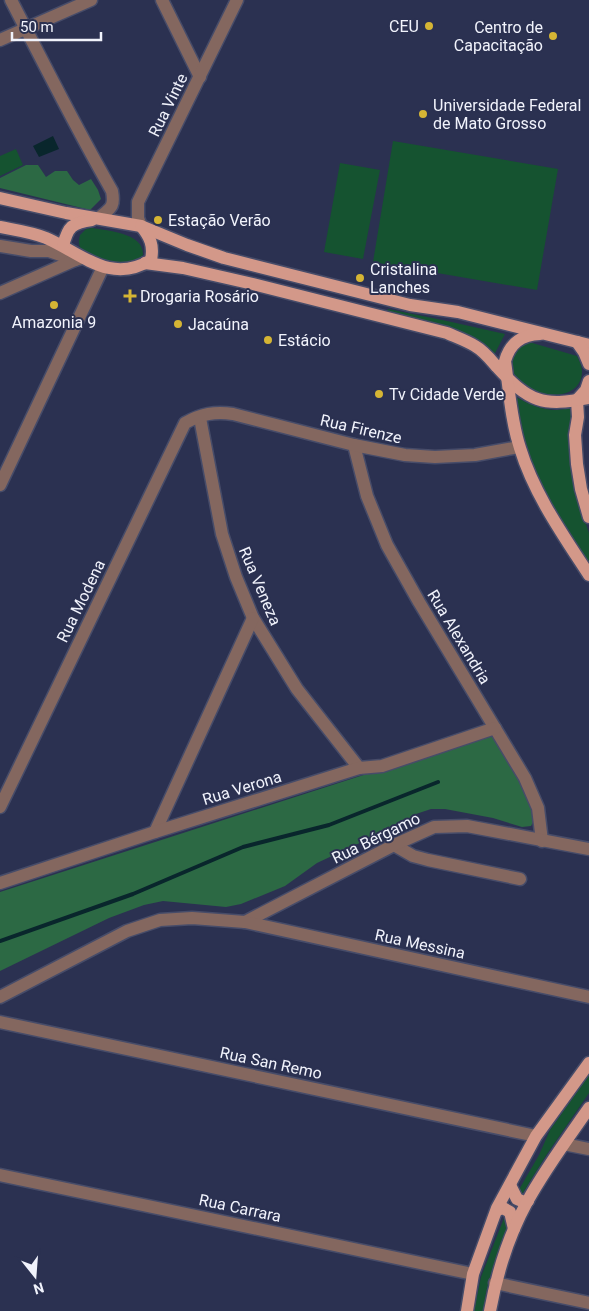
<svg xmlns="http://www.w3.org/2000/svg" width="589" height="1311" viewBox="0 0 589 1311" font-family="Roboto,sans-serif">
  <rect width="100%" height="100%" fill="#2b3151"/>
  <g fill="#155330">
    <polygon points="393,141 558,169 537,290 373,262"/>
    <polygon points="16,149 23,165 0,176 0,156"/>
    <polygon points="340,163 380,170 363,259 324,252"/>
    <path d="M92 228C109 231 144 233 143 255 139 259 136 262 130 263 119 264 85 257 80 247 78 243 79 239 80 235L86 229Z"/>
    <polygon points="388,309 447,321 505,334 494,355 479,342 456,329 387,311"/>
    <path d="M529 342 577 356C579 360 582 366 582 371 582 393 559 398 541 393 530 390 522 384 514 377L512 355 515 349Z"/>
    <path d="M516 397C535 407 552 415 574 406L569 429 570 454 574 489 589 533V565C567 530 542 496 530 457 523 437 520 417 516 397Z"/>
    <polygon points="589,1075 589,1093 547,1154 521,1196 517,1193 539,1155 550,1130"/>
    <polygon points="504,1218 508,1227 490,1277 486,1293 484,1311 474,1311 481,1277"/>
  </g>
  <g fill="#2c6944">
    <polygon points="26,165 38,165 46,177 55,171 67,171 73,180 79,185 91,179 98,190 101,199 90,210 0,188 0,178"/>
    <polygon points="494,733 534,809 534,820 531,826 522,827 493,818 445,809 431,809 416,814 398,825 317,863 285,886 241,904 226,907 163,901 144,905 109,918 0,971 0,892"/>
  </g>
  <polygon fill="#09262c" points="53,136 59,149 39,157 33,146"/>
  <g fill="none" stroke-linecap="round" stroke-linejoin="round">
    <polyline stroke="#09262c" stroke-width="4" points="0,941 133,894 243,847 329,825 438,782"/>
    <defs>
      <g id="minor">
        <path d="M11 0C44 64 76 128 112 191 115 207 111 208 99 218"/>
        <polyline points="162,0 200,77"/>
        <polyline points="0,40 91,0"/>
        <polyline points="141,226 138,218 138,202 237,0"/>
        <polyline points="0,246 31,251 49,251 75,260"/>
        <polyline points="0,293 75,260 82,258"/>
        <polyline points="200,418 222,534 236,577 253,618 297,689 359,768"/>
        <polyline points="354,445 367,496 387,545 419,602 525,778 538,808 542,841"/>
        <polyline points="0,485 103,267"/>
        <path d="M0 807 185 423C201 414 215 411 233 414L354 445 405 455 435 457 475 455 519 447"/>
        <polyline points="155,832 253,618"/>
        <polyline points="394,845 413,856 428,860 520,879"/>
        <polyline points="0,883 155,832 359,768 382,766 495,728"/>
        <polyline points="245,922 394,845 434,827 467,826 589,849"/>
        <polyline points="0,997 127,931 160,920 192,918 245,922 589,997"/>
        <polyline points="0,1022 536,1136"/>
        <polyline points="564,1144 589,1149"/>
        <polyline points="0,1175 473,1274"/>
        <polyline points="495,1283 589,1303"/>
      </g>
      <g id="major">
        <polyline points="0,198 66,213 141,226 187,245 224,258 410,305 458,312 589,345"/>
        <path d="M0 227C15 230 31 232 46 238 81 253 110 285 151 260 154 245 150 237 141 226"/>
        <path d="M63 246C68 226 72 223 92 220"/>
        <path d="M145 263 183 268 253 284 447 333C456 337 467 341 475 346 484 351 491 360 497 367 529 402 542 407 589 398"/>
        <path d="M540 334C521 335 510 343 505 361 509 389 511 421 520 448 534 494 563 535 589 575"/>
        <polyline points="577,342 584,352 589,364"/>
        <polyline points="577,400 578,417 575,435 577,464 581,489 589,517"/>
        <polyline points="577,400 586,390 589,381"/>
        <polyline points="510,1185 517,1199 524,1202 528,1201"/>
        <polyline points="497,1210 503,1208 510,1212 514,1229"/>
        <polyline points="467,1311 473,1274 497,1208 536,1136 589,1063"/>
        <path d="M490 1311C497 1273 509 1235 527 1202 545 1169 568 1138 589 1108"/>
      </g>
    </defs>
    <use href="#minor" stroke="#474c69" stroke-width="15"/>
    <use href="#major" stroke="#474c69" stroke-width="15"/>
    <use href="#minor" stroke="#84675f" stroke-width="12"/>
    <use href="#major" stroke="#d39889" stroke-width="12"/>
  </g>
  <g fill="#d5b534" stroke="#2b3151" stroke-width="2">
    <circle cx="429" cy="26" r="5"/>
    <circle cx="553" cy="36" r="5"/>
    <circle cx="423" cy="114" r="5"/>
    <circle cx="158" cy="220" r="5"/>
    <circle cx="360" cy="278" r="5"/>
    <path d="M127.5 288.5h5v5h5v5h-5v5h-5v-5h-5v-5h5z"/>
    <circle cx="54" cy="305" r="5"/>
    <circle cx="178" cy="324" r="5"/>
    <circle cx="268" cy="340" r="5"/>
    <circle cx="379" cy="394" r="5"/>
  </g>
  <g text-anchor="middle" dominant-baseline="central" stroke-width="4" stroke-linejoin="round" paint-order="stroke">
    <g font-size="16" fill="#f1f3fc" stroke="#2b3151" text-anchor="start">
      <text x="419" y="26" text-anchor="end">CEU</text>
      <text x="543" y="27" text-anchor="end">Centro de<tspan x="543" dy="18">Capacitação</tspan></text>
      <text x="433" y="105">Universidade Federal<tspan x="433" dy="18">de Mato Grosso</tspan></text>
      <text x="168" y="220">Estação Verão</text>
      <text x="370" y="269">Cristalina<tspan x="370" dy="18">Lanches</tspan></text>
      <text x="140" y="296">Drogaria Rosário</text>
      <text x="54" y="322" text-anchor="middle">Amazonia 9</text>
      <text x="188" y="324">Jacaúna</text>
      <text x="278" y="340">Estácio</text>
      <text x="389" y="394">Tv Cidade Verde</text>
    </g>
    <g font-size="16" fill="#f1f3fc" stroke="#2b3151">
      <text transform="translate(168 105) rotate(-64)">Rua Vinte</text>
      <text transform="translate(361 429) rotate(13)">Rua Firenze</text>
      <text transform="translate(260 586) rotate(67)">Rua Veneza</text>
      <text transform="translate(81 601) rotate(-64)">Rua Modena</text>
      <text transform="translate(459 637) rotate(59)">Rua Alexandria</text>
      <text transform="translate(242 788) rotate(-17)">Rua Verona</text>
      <text transform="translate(376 838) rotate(-26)">Rua Bérgamo</text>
      <text transform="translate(420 944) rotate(12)">Rua Messina</text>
      <text transform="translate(271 1063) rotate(12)">Rua San Remo</text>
      <text transform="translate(240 1208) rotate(12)">Rua Carrara</text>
    </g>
  </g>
  <g transform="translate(35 1276) rotate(163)" stroke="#2b3151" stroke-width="4" paint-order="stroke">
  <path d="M0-4L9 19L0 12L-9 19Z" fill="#f1f3fc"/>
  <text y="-8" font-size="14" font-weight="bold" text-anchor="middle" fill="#f1f3fc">N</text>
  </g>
  <path d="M12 32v8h89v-8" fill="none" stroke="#f1f3fc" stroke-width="2.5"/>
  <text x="20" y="32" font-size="15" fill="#f1f3fc" stroke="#2b3151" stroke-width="4" paint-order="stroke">50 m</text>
</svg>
